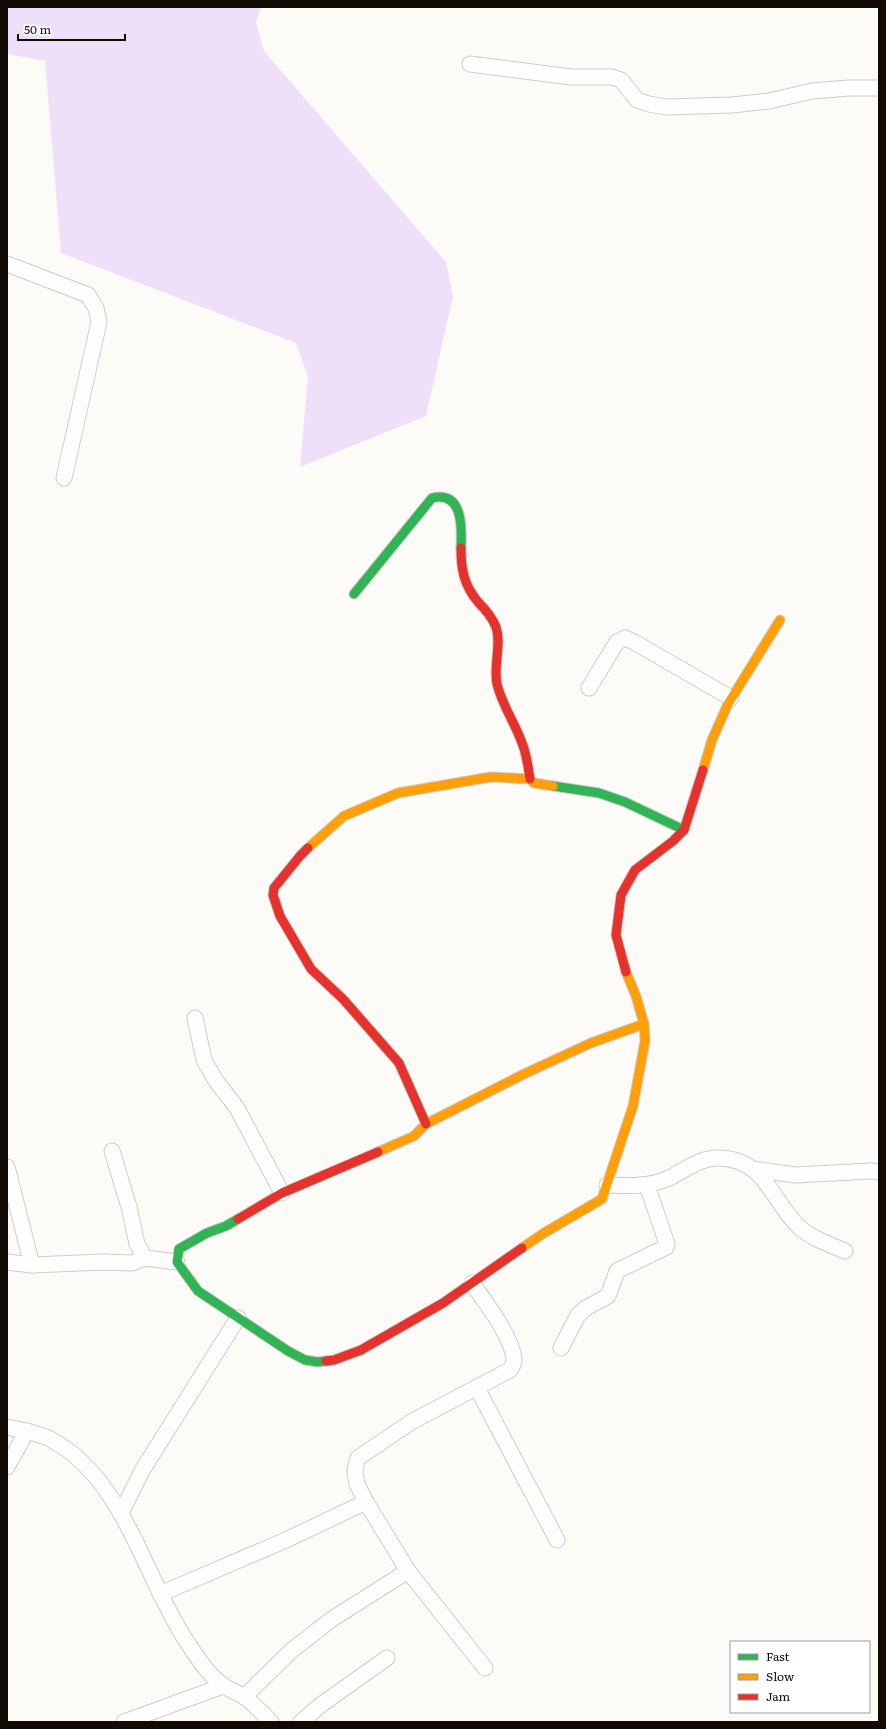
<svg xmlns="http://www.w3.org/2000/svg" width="886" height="1729" viewBox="0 0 886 1729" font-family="Literata,serif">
  <rect width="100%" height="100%" fill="#fdfbf8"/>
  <polygon fill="#efe0fa" points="7,7 261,7 256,22 264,51 446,262 453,296 426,416 300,467 308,377 296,343 61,253 45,61 7,54"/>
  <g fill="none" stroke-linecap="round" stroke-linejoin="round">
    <defs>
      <g id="street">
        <polyline points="470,64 571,77 612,77 621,80 637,100 649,104 666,107 732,105 769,101 812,91 849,88 879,88"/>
        <polyline points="7,264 88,295 96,308 99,322 64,478"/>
        <polyline points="589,688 617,642 625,638 634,642 731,698"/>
        <polyline points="195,1018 204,1060 216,1081 237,1108 282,1193"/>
        <polyline points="112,1151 129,1207 137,1244 145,1258 177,1262"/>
        <polyline points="7,1167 32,1265"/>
        <polyline points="752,1169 796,1175 871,1171 879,1172"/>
        <path d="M607 1185C628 1186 649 1187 669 1178 686 1170 700 1157 720 1158 766 1160 771 1200 799 1227 812 1239 829 1244 845 1251"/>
        <polyline points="7,1262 32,1265 103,1262 132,1263 145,1258"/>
        <path d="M472 1283C485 1302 512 1336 514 1359 515 1363 512 1366 510 1370L411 1422 358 1458 356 1464 355 1472 357 1484 366 1502 408 1571 485 1668"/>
        <polyline points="561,1348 578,1315 586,1308 608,1296 617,1271 666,1247 667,1244 647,1185"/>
        <polyline points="477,1388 557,1540"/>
        <path d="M7 1427C20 1430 35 1432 48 1438 124 1476 143 1576 187 1642 197 1657 208 1675 224 1686 230 1690 238 1693 245 1697 254 1705 263 1713 271 1722"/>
        <polyline points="7,1467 27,1431"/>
        <polyline points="121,1513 143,1469 238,1318"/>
        <polyline points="160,1594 286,1540 366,1502"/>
        <polyline points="244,1697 291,1651 332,1619 408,1571"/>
        <polyline points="124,1722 223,1686"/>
        <polyline points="301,1722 322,1704 387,1658"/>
      </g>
      <g id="fast">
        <path d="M354 594 432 498C463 490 462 528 461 548"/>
        <polyline points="553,786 599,793 625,802 684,830"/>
        <polyline points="238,1219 226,1226 207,1233 179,1249 177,1262 198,1291 288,1351 305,1360 318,1362 326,1361"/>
      </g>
      <g id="slow">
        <polyline points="703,770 712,740 728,704 780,620"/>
        <polyline points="308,848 344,816 398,793 491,777 530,779 534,783 553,786"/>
        <polyline points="378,1152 414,1136 426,1124 524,1074 591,1043 644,1024"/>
        <polyline points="522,1248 544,1233 602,1199 633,1106 645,1041 644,1024 636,996 626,972"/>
      </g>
      <g id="jam">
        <path d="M461 548C461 570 464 585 478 602 485 609 492 617 496 627 502 645 493 665 497 684 502 705 515 723 522 743 527 755 528 767 530 779"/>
        <polyline points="308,848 300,856 274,888 273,895 280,916 311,969 343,999 399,1063 426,1124"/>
        <polyline points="626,972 616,935 621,895 635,870 673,841 684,830 703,770"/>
        <polyline points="238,1219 282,1193 378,1152"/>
        <polyline points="326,1361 334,1360 361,1350 443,1303 522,1248"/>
      </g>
    </defs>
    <use href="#street" stroke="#d0ccc6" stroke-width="17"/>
    <use href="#fast" stroke="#d0ccc6" stroke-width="11"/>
    <use href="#slow" stroke="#d0ccc6" stroke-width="11"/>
    <use href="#jam" stroke="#d0ccc6" stroke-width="11"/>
    <use href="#street" stroke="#fffefe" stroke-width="15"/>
    <use href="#fast" stroke="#30b455" stroke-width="9"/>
    <use href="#slow" stroke="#ff9f0a" stroke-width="9"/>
    <use href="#jam" stroke="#e5322d" stroke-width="9"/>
  </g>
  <rect width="886" height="1729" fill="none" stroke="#110b04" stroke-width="16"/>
  <rect x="730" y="1641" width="140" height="72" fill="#ffffff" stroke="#a09d9b"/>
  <rect x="738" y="1654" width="20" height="6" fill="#30b455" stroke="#a09d9b"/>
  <text x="766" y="1661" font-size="12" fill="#110b04">Fast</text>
  <rect x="738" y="1674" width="20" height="6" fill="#ff9f0a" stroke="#a09d9b"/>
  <text x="766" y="1681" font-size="12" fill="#110b04">Slow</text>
  <rect x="738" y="1694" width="20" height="6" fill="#e5322d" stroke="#a09d9b"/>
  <text x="766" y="1701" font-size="12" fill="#110b04">Jam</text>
  <path d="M18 34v6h107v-6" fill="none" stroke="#110b04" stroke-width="2"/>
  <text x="24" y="34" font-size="12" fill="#110b04" stroke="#ffffff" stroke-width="3" paint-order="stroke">50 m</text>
</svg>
